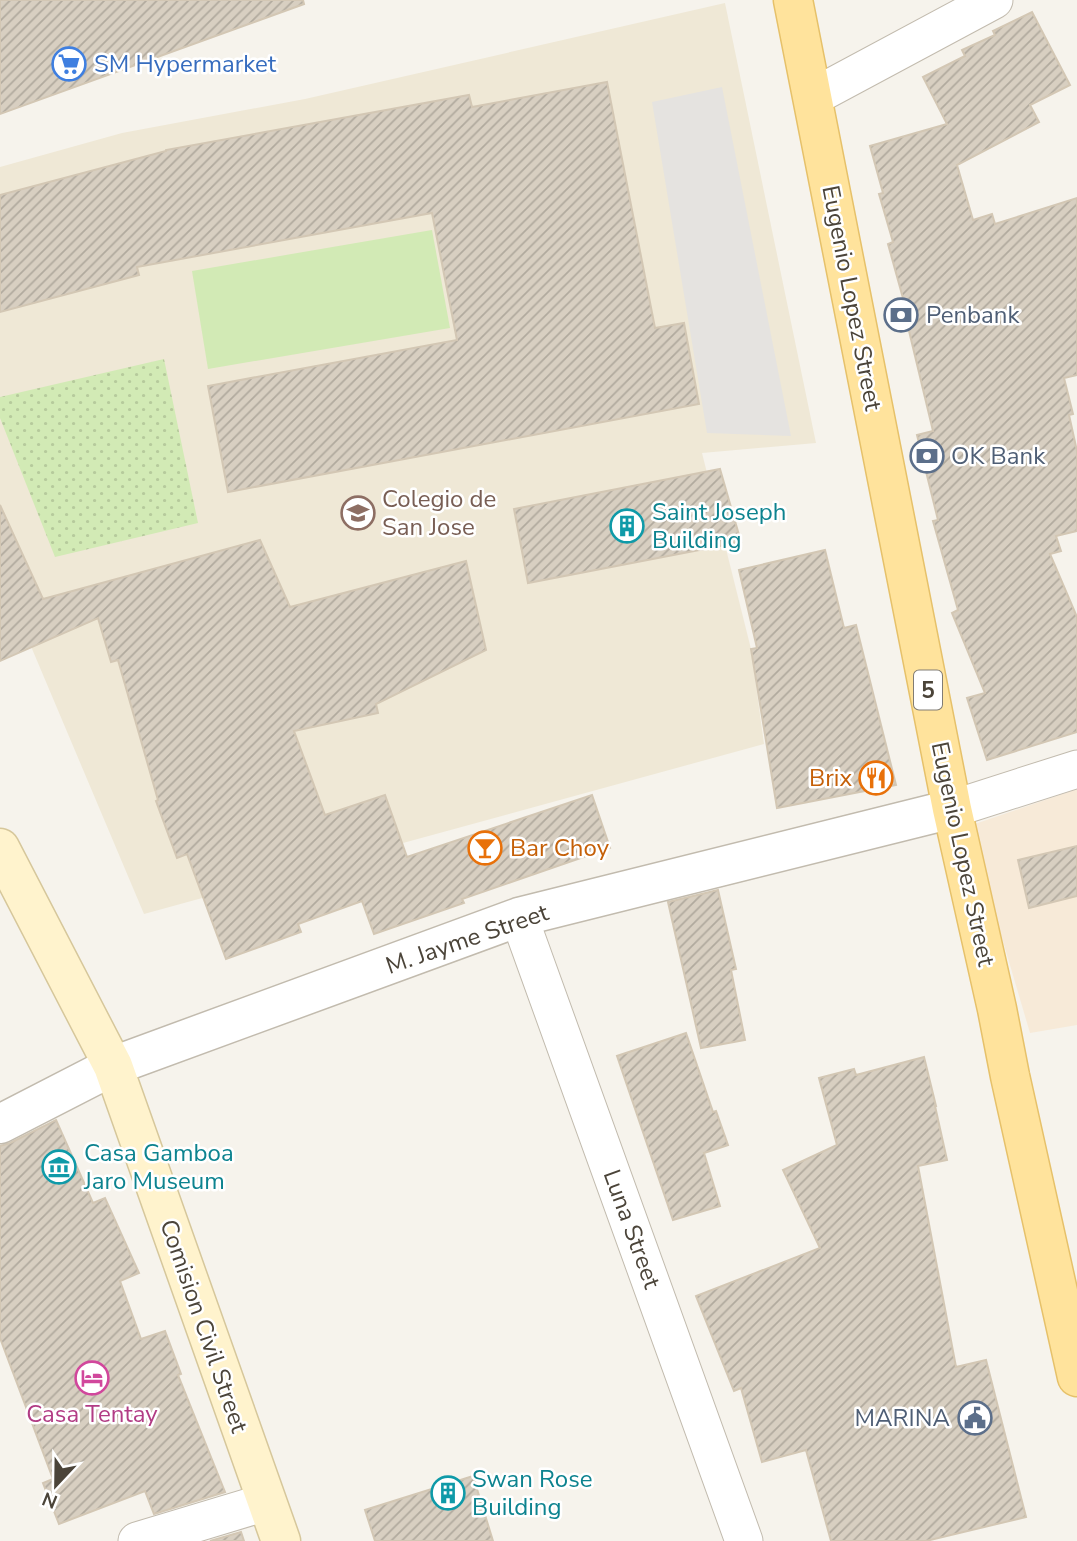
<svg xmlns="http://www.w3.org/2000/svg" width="1077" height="1541" viewBox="0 0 1077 1541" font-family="'Nunito Sans',sans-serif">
  <defs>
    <pattern id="garden-dots" width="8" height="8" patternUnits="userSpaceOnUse" patternTransform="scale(1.75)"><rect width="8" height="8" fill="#d2eab5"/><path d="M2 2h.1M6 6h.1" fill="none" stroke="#b6ca9c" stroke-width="1.8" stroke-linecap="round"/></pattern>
    <pattern id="building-hatch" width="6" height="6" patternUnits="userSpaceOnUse" patternTransform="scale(1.75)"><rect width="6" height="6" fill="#d8cfc1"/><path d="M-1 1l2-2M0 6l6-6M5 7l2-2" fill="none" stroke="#b1aa9e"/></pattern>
  </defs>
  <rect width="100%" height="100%" fill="#f6f3ec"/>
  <polygon fill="#f7ead8" points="1077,789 1077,1025 1030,1033 969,826"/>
  <polygon fill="#efe8d6" points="725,3 816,443 702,453 751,649 764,744 144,914 0,573 0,167 122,133 305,99"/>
  <polygon fill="#d2eab5" points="432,230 450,328 208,369 192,271"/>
  <polygon fill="url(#garden-dots)" points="164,359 198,523 55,557 0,418 0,397"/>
  <polygon fill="#e5e3e0" points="722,87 791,436 707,433 652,102"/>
  <g fill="url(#building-hatch)" stroke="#d3c7b4" stroke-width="2">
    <polygon points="0,0 303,0 304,4 0,114"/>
    <polygon points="1032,12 1070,85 1030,105 1039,122 957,165 973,220 992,214 995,224 1077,198 1077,375 1064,378 1073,414 1069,415 1077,451 1077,531 1056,536 1061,551 1050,554 1077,617 1077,732 987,760 967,698 985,693 952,613 958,610 933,521 938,520 917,435 933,431 904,310 906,309 888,244 893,242 879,194 883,193 870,146 947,124 923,77 965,56 962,50 995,35 993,31"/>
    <polygon points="607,82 655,328 684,323 699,404 228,492 208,386 457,340 432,213 137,267 139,275 0,312 0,195 166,151 166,150 469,95 472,107"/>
    <polygon points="720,469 741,542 528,583 514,509"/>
    <polygon points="0,505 43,599 260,540 290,607 466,561 486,650 376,704 378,713 294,731 325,815 385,795 407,857 592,795 610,848 462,899 464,903 374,934 362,901 298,924 301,932 226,959 187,854 177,858 156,801 158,800 118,660 111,662 98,618 0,661"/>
    <polygon points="825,550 844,628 856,625 896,785 777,808 751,649 757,648 739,570"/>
    <polygon points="1077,846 1077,896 1029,908 1018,860"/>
    <polygon points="718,890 736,969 731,970 745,1040 701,1048 668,902"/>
    <polygon points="686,1033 713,1112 716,1111 728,1145 704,1153 720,1206 673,1220 617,1056"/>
    <polygon points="924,1057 936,1106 935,1106 947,1160 918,1166 956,1367 986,1360 1026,1517 926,1541 831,1541 806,1450 762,1462 741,1388 734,1391 696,1296 820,1248 783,1170 837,1145 819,1078 854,1069 856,1075"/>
    <polygon points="56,1120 93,1203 105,1198 139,1273 120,1281 141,1339 165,1331 181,1374 178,1375 225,1492 154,1514 145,1491 59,1524 43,1483 53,1479 0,1338 0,1146 10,1143"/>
    <polygon points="473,1476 493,1541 375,1541 365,1510"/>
    <polygon points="241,1532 244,1541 210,1541"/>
  </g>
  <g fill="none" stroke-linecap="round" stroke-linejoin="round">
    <defs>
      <g id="minor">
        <polyline points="813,97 994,0"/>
        <polyline points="952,809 1077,769"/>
        <polyline points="519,917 744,1541"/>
        <polyline points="137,1541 266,1502"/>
      </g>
      <polyline id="tertiary" points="0,1124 113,1066 519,917 952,809"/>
      <polyline id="secondary" points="0,848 113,1066 281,1541"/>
      <polyline id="primary" points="793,0 952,809 997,1009 1010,1076 1077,1377"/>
    </defs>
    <use href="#minor" stroke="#c2bbae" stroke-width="39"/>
    <use href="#tertiary" stroke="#c2bbae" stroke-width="41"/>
    <use href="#secondary" stroke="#d6c79b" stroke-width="41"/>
    <use href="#primary" stroke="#e6c16a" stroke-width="41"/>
    <use href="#minor" stroke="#fff" stroke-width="37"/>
    <use href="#tertiary" stroke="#fff" stroke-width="38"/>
    <use href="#secondary" stroke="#fff3cd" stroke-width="38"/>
    <use href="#primary" stroke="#ffe39c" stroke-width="38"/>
  </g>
  <defs>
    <symbol id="supermarket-ring" viewBox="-11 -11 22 22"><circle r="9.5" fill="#fff" stroke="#3f7fe0" stroke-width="1.5"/><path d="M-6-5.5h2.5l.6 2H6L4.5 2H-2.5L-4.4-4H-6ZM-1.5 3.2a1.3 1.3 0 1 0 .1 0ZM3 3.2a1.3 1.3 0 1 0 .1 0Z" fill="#3f7fe0"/></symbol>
    <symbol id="bank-ring" viewBox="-11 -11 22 22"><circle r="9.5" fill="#fff" stroke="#5c6f8a" stroke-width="1.5"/><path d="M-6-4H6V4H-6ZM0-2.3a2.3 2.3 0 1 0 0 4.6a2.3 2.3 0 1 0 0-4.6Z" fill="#5c6f8a"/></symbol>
    <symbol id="university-ring" viewBox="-11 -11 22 22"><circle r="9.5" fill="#fff" stroke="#8d6e63" stroke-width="1.5"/><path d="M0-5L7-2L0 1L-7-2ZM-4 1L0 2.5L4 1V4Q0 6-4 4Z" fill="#8d6e63"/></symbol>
    <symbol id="building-ring" viewBox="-11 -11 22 22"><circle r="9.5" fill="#fff" stroke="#0f9aa8" stroke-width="1.5"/><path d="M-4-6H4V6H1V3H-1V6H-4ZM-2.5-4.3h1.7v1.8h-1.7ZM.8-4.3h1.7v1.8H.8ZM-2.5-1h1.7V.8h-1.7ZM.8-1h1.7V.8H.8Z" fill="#0f9aa8"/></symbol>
    <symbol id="restaurant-ring" viewBox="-11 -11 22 22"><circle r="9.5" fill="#fff" stroke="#e8710a" stroke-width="1.5"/><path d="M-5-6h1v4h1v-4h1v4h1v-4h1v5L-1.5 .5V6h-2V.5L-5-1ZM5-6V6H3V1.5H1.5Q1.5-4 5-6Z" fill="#e8710a"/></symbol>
    <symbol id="bar-ring" viewBox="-11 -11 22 22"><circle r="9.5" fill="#fff" stroke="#e8710a" stroke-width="1.5"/><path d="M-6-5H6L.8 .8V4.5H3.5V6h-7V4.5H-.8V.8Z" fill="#e8710a"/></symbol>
    <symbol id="museum-ring" viewBox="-11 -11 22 22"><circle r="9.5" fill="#fff" stroke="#0f9aa8" stroke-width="1.5"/><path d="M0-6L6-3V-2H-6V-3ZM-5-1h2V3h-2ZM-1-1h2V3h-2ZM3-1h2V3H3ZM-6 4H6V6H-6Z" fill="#0f9aa8"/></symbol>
    <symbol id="hotel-ring" viewBox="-11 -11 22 22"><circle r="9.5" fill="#fff" stroke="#d1479c" stroke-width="1.5"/><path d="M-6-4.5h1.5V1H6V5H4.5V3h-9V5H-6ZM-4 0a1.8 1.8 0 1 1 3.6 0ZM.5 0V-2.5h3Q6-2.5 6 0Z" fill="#d1479c"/></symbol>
    <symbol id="civic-ring" viewBox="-11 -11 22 22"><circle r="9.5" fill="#fff" stroke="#5c6f8a" stroke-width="1.5"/><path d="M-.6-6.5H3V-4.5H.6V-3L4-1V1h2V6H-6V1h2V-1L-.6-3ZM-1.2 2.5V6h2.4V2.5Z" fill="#5c6f8a"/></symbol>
  </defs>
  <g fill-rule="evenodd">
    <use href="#supermarket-ring" x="50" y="45" width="38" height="38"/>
    <use href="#bank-ring" x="882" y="296" width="38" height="38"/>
    <use href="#bank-ring" x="908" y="437" width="38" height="38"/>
    <use href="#university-ring" x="339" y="494" width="38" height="38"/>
    <use href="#building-ring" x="608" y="507" width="38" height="38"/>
    <use href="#restaurant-ring" x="857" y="759" width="38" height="38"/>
    <use href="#bar-ring" x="466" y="829" width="38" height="38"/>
    <use href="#museum-ring" x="40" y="1148" width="38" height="38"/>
    <use href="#hotel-ring" x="73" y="1359" width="38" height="38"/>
    <use href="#civic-ring" x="956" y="1399" width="38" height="38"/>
    <use href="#building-ring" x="429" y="1474" width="38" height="38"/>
  </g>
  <g text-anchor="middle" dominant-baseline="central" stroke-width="5" stroke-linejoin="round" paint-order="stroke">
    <rect fill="#fff" stroke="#817c74" stroke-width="2" x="914" y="670.5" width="28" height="39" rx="5"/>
    <g font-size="23" font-weight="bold" fill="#4b4439">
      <text x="928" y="690">5</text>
    </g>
    <g font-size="24" fill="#366cbe" stroke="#fff" text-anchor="start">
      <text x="94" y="64">SM Hypermarket</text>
    </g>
    <g font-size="24" fill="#4b4439" stroke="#fff">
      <text transform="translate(852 298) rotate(79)">Eugenio Lopez Street</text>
      <text transform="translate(963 854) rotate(78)">Eugenio Lopez Street</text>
      <text transform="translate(467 939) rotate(-19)">M. Jayme Street</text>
      <text transform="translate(632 1229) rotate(70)">Luna Street</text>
      <text transform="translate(204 1326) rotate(71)">Comision Civil Street</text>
    </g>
    <g font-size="24" fill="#4e5e75" stroke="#fff" text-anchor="start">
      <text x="926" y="315">Penbank</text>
      <text x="951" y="456">OK Bank</text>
      <text x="950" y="1418" text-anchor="end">MARINA</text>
    </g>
    <g font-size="24" fill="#785e54" stroke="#fff" text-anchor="start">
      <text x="382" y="499">Colegio de<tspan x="382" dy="28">San Jose</tspan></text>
    </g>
    <g font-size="24" fill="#0d838f" stroke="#fff" text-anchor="start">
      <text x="652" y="512">Saint Joseph<tspan x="652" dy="28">Building</tspan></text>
      <text x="84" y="1153">Casa Gamboa<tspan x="84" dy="28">Jaro Museum</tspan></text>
      <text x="472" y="1479">Swan Rose<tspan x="472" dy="28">Building</tspan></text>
    </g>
    <g font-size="24" fill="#c56008" stroke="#fff" text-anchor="end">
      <text x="852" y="778">Brix</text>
      <text x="510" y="848" text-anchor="start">Bar Choy</text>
    </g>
    <g font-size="24" fill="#b23c85" stroke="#fff">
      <text x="92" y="1414">Casa Tentay</text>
    </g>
  </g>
  <g transform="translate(56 1485) rotate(202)" stroke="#ffffff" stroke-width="5" paint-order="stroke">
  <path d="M0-5L12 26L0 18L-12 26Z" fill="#4b4439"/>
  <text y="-10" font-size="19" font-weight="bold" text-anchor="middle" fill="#4b4439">N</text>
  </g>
</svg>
